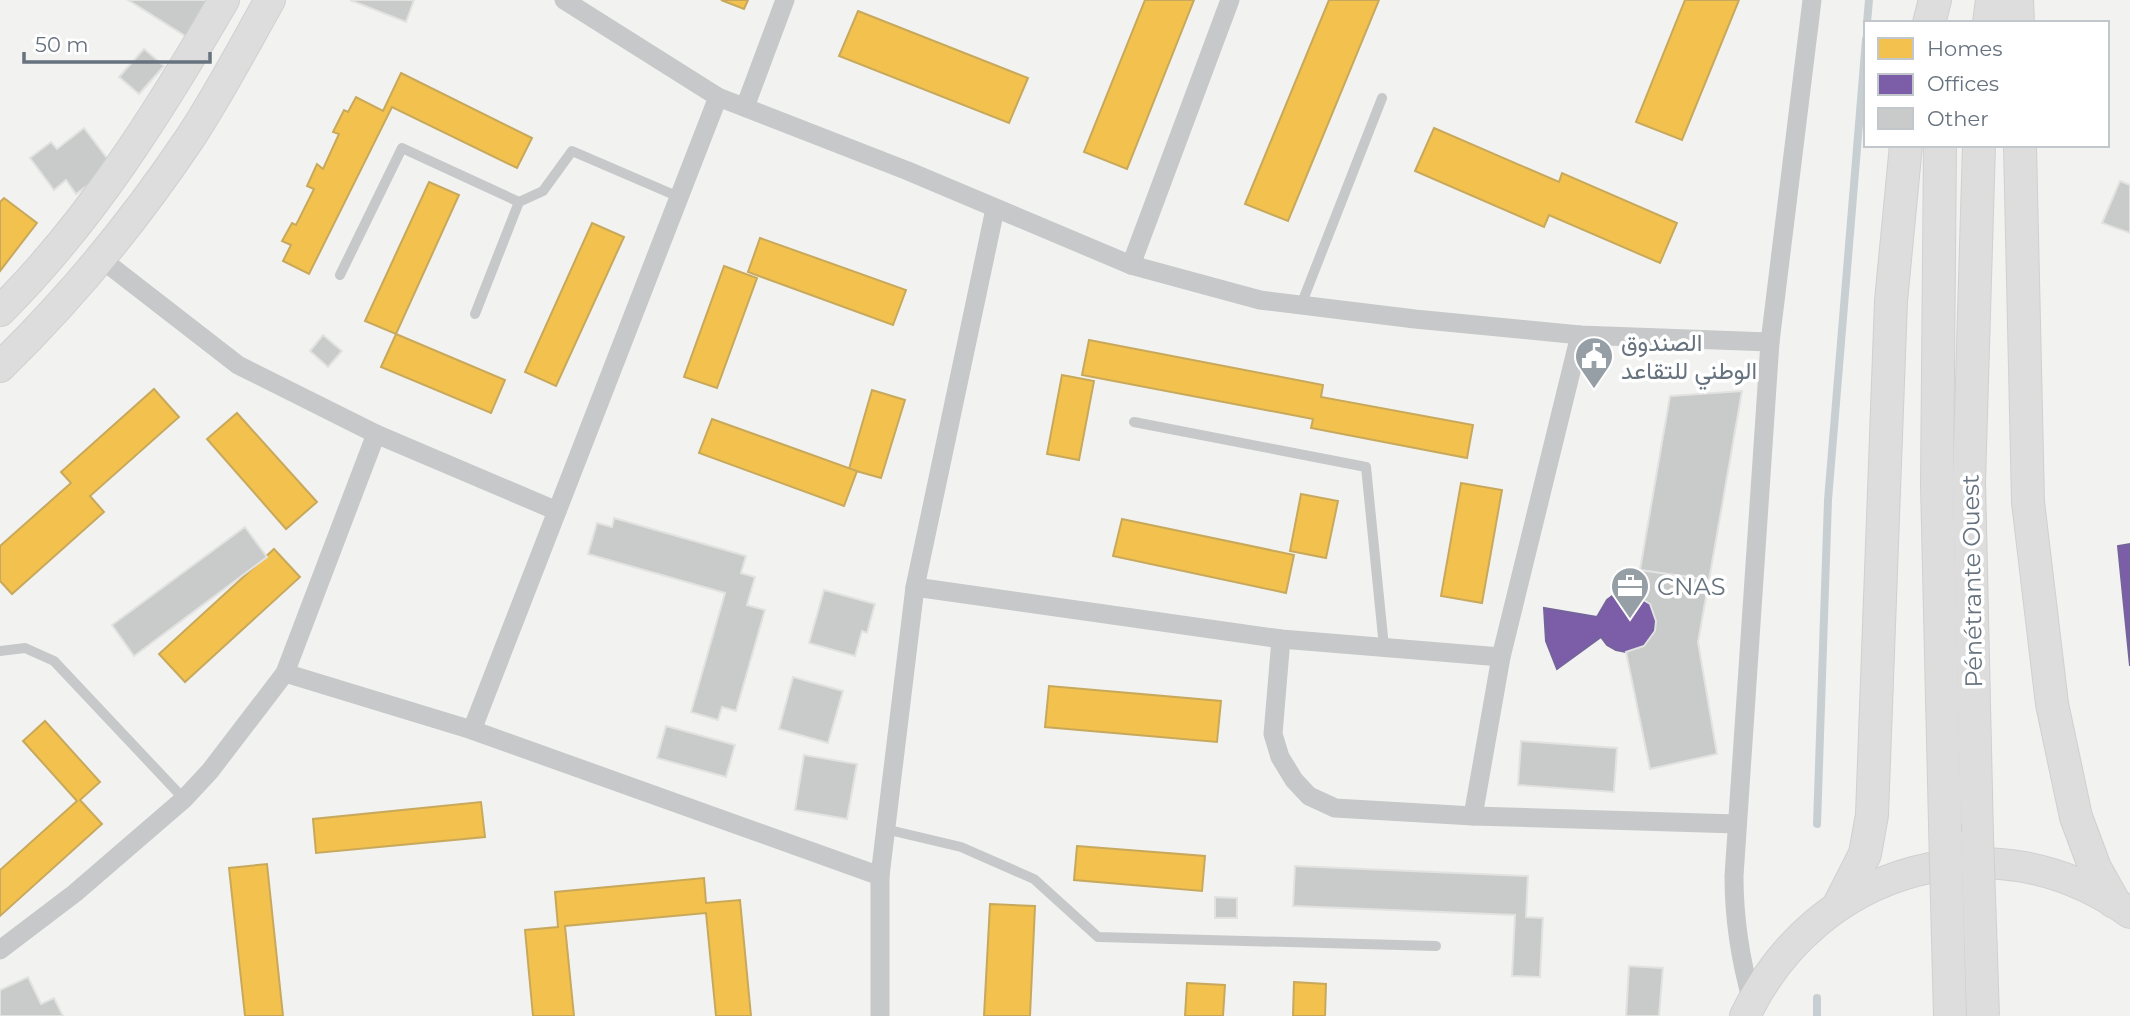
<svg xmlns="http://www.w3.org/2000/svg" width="2130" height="1016" viewBox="0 0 2130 1016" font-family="Montserrat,Vazirmatn,sans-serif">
  <rect width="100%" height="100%" fill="#f2f3f1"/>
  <g fill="#f2c14e" stroke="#c8a95c" stroke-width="2">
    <polygon points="721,0 748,0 744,9"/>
    <polygon points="1145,0 1194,0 1127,169 1084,152"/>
    <polygon points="1329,0 1379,0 1288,221 1245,204"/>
    <polygon points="1685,0 1739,0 1682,140 1636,122"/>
    <polygon points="858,11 1028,78 1009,123 839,56"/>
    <polygon points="401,73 532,138 517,168 392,107 309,274 283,261 291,245 282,241 292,223 296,225 314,189 307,186 317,164 323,169 339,134 333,132 344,110 348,112 356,97 383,111"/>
    <polygon points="1434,128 1559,182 1562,173 1677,223 1660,263 1549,215 1544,227 1415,171"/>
    <polygon points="429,182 459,195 396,334 365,321"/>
    <polygon points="4,198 37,223 0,271 0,202"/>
    <polygon points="592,223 624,237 556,386 525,372"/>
    <polygon points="760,238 906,290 893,325 748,272"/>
    <polygon points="724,266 757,278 717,388 684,377"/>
    <polygon points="396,334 505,380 491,413 381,367"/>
    <polygon points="1089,340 1323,385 1321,397 1473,425 1467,458 1311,428 1313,419 1082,375"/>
    <polygon points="1062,375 1094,381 1079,460 1047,454"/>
    <polygon points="154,389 179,417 90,496 104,512 12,594 0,581 0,546 71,483 61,472"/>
    <polygon points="872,390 905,400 881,478 849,469"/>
    <polygon points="237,413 317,502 286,529 207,439"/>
    <polygon points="712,419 857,471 844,506 699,453"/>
    <polygon points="1461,483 1502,490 1482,603 1441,596"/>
    <polygon points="1301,494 1338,501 1326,558 1290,551"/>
    <polygon points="1122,519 1294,555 1286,593 1113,556"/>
    <polygon points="274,549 300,577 185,682 159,654"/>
    <polygon points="1049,686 1221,701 1217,742 1045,727"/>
    <polygon points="45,721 100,782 80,800 102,824 0,916 0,870 77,801 23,741"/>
    <polygon points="481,802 485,837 316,853 313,819"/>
    <polygon points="1077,846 1205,856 1202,891 1074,880"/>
    <polygon points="267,864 283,1016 245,1016 229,868"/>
    <polygon points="704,878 706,903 740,900 751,1016 716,1016 706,913 565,926 574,1016 533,1016 525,930 558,927 555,892"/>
    <polygon points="990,904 1035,906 1030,1016 984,1016"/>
    <polygon points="1294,982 1326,984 1325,1016 1293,1016"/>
    <polygon points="1187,983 1225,985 1223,1016 1185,1016"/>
  </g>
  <g fill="#7b5ea7" stroke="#75649b" stroke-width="2">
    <polygon points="2130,544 2130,666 2118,546"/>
    <polygon points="1625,593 1634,594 1650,604 1656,621 1651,639 1636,650 1626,652 1616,650 1607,645 1601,637 1557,669 1546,641 1544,608 1597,617 1607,600 1615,594"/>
  </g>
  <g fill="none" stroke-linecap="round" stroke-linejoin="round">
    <g stroke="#c8cfd2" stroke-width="8">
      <polyline points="1867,23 1869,0"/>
      <polyline points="1817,824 1828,500 1866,39"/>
      <polyline points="1817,1016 1817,998"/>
    </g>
  </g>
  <g fill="#c9cbcb" stroke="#e2e2e1" stroke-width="2">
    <polygon points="128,0 210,0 187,37"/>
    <polygon points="350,0 414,0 406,22"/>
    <polygon points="144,49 164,66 139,94 119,77"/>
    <polygon points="84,128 113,166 76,194 66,180 54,190 30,158 51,142 57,149"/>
    <polygon points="2120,181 2130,185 2130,233 2102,223"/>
    <polygon points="323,335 342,351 328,367 310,351"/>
    <polygon points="1742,391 1709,580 1640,570 1670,396"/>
    <polygon points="614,518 746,556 741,573 755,577 747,605 765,610 736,711 722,707 718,720 691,712 725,593 588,554 597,523 612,527"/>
    <polygon points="245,527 267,557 134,656 112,625"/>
    <polygon points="1640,570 1709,580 1698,642 1717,754 1650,769 1626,652 1644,646 1655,631 1656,621 1650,604 1634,594"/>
    <polygon points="824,590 875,604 867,633 862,631 855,656 809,643"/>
    <polygon points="793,677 843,691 828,743 779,729"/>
    <polygon points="666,726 735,745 726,777 657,758"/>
    <polygon points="1521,741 1617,748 1614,792 1518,785"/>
    <polygon points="804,755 857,764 847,819 795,810"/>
    <polygon points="1295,866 1528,876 1526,917 1543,918 1540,977 1512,976 1515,915 1293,906"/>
    <polygon points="1215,897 1237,898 1237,918 1215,918"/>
    <polygon points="1629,966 1663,968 1659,1016 1626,1016"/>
    <polygon points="28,977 41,1004 54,998 63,1016 0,1016 0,990"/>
  </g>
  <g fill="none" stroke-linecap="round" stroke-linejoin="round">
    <defs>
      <g id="primary">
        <path d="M0 311C91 221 160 110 224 0"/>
        <path d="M0 367C71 298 135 220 190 138 219 94 244 46 270 0"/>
        <path d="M1745 1016C1816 867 1994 815 2130 913"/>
      </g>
      <g id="trunk">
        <polyline points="2017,0 2018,23"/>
        <polyline points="1929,23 1935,0"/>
        <polyline points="1989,23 1992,0"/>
        <polyline points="1940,145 1937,485 1945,824"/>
        <polyline points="2020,145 2028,502 2052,704 2076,817 2095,868 2114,902"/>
        <polyline points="1977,836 1969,482 1979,145"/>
        <polyline points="1840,903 1865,854 1872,815 1891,301 1906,145"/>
      </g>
    </defs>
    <use href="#primary" stroke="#cfd0d1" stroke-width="32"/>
    <use href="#trunk" stroke="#cfd0cf" stroke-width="34"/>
    <g stroke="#c7c8c9" stroke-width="10">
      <polyline points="340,275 402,148 519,202"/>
      <polyline points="1301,305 1382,98"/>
      <polyline points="475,314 519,202 543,191 572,151 679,197"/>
      <polyline points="1134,422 1366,467 1384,647"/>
      <polyline points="0,651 25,648 54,661 184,799"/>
      <polyline points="885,829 961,847 1034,879 1098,937 1436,946"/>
    </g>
    <g stroke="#c7c8c9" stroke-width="19">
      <polyline points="564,0 718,97 908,171 1131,265 1260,300 1415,319 1580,335 1770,342"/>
      <polyline points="745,107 785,0"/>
      <polyline points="100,258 238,365 376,434 557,511"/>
      <polyline points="1131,265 1230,0"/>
      <polyline points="915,587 1281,639 1501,657"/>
      <polyline points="1281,639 1273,734 1280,757 1294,780 1309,796 1335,808 1473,816 1737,824"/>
      <polyline points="285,673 472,730 880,876"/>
      <polyline points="472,730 718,97"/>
      <polyline points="1473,816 1501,657 1580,335"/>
      <polyline points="0,950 75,893 184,799 210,771 285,673 376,434"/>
      <path d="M1752 1001C1740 959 1734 919 1734 876L1770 342 1812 0"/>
      <polyline points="880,1016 880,876 915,587 995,209"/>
    </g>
    <use href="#primary" stroke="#ddd" stroke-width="30"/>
    <use href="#trunk" stroke="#ddd" stroke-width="32"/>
    <defs>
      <g id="trunk-bridge">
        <polyline points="1945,824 1950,1016"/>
        <polyline points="1977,836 1983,1016"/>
      </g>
    </defs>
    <use href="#trunk-bridge" stroke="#cfd0cf" stroke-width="34" stroke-linecap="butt"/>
    <use href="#trunk-bridge" stroke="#ddd" stroke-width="32"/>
  </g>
  <defs>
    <symbol id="civic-pin" viewBox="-11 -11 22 30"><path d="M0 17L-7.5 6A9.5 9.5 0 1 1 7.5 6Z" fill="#979fa6" stroke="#fff"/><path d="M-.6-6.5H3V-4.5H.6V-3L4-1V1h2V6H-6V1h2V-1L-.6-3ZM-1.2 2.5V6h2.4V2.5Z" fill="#fff"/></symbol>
    <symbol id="office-pin" viewBox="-11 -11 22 30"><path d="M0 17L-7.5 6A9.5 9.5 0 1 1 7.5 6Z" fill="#979fa6" stroke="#fff"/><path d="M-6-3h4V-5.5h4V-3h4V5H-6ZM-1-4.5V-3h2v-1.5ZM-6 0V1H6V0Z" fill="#fff"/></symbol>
  </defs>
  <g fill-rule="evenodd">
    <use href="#civic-pin" x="1572" y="334" width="44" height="60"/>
    <use href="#office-pin" x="1608" y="564" width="44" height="60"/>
  </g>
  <g text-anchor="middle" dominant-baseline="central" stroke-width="7" stroke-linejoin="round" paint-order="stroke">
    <g font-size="24" fill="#66727e" stroke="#fff" text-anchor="start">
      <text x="1621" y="342">الصندوق<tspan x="1621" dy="28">الوطني للتقاعد</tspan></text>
      <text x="1657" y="586">CNAS</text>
    </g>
    <g font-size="24" fill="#66727e" stroke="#fff">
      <text transform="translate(1972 581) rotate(-91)">Pénétrante Ouest</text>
    </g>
  </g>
  <rect x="1864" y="21" width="245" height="126" fill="#ffffff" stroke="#c2c7cb" stroke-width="2"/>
  <rect x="1878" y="38" width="35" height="21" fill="#f2c14e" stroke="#c2c7cb" stroke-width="2"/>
  <text x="1927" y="56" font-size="21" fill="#66727e">Homes</text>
  <rect x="1878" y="74" width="35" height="21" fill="#7b5ea7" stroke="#c2c7cb" stroke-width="2"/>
  <text x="1927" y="91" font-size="21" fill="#66727e">Offices</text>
  <rect x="1878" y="108" width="35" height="21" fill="#c9cbcb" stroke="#c2c7cb" stroke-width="2"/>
  <text x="1927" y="126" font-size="21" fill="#66727e">Other</text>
  <path d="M24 52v10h186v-10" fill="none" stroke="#66727e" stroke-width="3.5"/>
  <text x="35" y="52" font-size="21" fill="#66727e" stroke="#ffffff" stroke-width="5" paint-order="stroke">50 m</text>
</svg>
